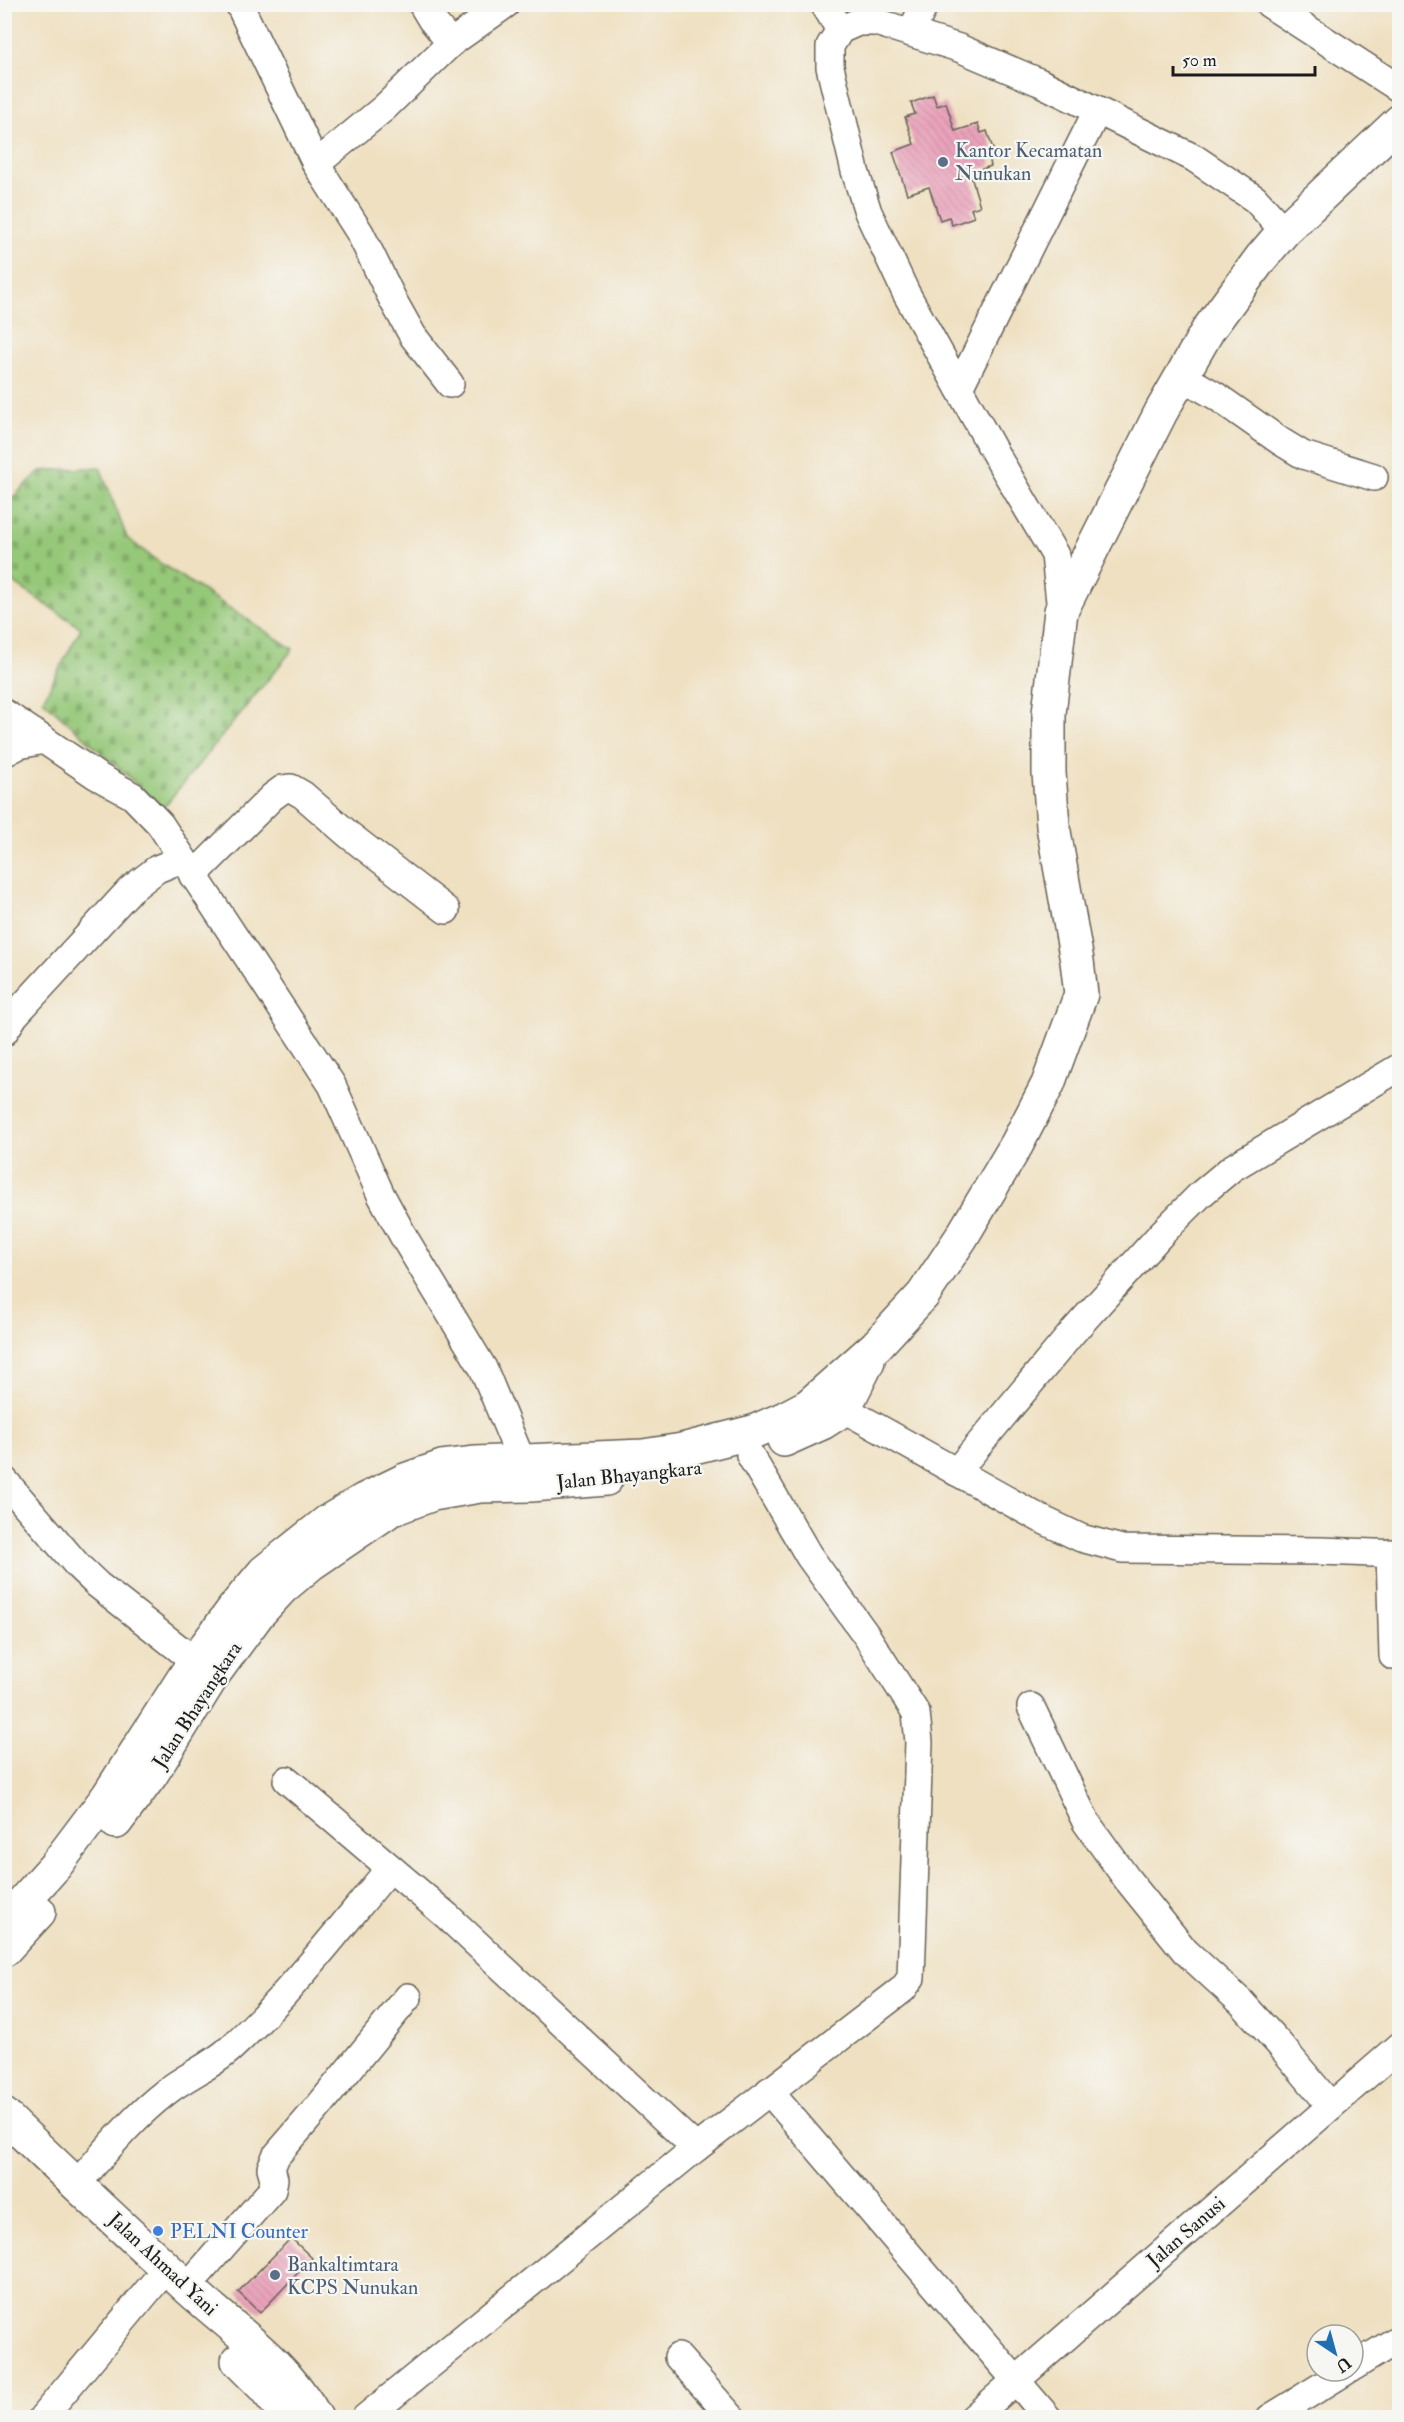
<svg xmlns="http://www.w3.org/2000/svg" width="1404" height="2422" viewBox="0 0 1404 2422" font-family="'IM FELL Double Pica',serif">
  <defs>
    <pattern id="cemetery-stones" width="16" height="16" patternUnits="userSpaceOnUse" patternTransform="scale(1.5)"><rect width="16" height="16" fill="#96c879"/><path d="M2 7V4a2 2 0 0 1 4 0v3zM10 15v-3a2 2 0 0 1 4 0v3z" fill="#81ab68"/></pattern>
    <pattern id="building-back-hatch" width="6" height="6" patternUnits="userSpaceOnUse" patternTransform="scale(1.5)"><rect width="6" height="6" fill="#eaa3bb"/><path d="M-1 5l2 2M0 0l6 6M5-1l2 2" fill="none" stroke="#c88ca0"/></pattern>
  </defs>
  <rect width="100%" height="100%" fill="#f6f6f2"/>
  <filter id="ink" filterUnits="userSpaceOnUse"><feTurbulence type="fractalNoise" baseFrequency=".0167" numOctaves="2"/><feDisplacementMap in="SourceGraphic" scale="12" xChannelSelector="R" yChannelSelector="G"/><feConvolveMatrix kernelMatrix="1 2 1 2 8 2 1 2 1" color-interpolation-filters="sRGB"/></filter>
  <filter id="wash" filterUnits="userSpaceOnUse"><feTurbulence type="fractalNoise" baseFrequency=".008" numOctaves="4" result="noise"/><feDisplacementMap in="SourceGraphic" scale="24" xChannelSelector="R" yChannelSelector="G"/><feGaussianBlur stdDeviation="1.35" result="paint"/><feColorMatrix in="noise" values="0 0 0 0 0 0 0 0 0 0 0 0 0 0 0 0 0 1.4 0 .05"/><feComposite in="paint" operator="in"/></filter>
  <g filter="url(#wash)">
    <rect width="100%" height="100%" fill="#efe0c1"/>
    <polygon fill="url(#cemetery-stones)" stroke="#59724a" stroke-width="1.5" points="100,467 127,538 160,563 293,649 163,808 43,700 81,628 5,577 5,505 40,471"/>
    <g id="blocks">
      <g fill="url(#building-back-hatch)">
        <polygon points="933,95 937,106 946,103 955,131 978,124 981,133 987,131 995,155 989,157 991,166 970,173 980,206 971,209 974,217 952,225 949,217 940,220 929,187 907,194 893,152 914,144 905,117 915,114 911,103"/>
        <polygon points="291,2238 312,2258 260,2313 238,2292"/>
      </g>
    </g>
  </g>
  <g filter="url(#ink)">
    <use href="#blocks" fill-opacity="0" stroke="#666156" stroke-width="1.5"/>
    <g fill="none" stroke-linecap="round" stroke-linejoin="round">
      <defs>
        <g id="minor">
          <polyline points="239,4 316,164 360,233 394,302 413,336 450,384"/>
          <polyline points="422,4 431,19 451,43 506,4"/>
          <polyline points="824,4 840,30"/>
          <polyline points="1269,4 1400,89"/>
          <polyline points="911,32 925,4"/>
          <polyline points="316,164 384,108 451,43"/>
          <polyline points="1183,377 1216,396 1280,441 1303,455 1374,477"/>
          <polyline points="959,388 1097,111"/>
          <polyline points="1061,611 1055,555 996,455 906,293 868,212 855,171 830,67 830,46 840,30 858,22 876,22 959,48 1039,82 1194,158 1255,199 1284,231"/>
          <polyline points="4,713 44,740"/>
          <polyline points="4,753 19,745 44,740 97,776 133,796 160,824 332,1085 381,1195 405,1239 483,1368 522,1462"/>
          <polyline points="193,876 272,797 283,789 291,788 303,795 349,835 446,910"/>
          <polyline points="4,1032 15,1015 130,890 157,869 182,859"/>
          <polyline points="828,1396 844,1409 1041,1519 1081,1538 1122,1549 1321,1551 1400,1554"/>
          <polyline points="956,1472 1072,1333 1163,1232 1201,1194 1232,1168 1400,1067"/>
          <polyline points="4,1480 78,1566 98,1585 210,1673"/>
          <polyline points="1390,1553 1393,1656"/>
          <polyline points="1031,1707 1086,1822 1127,1879 1185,1951 1241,2002 1280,2045 1331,2106"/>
          <polyline points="287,1780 447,1916 696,2148"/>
          <polyline points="769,2091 1048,2418"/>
          <path d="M77 2184C105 2152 132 2118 166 2092 186 2076 210 2067 230 2049 289 1995 339 1929 390 1868"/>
          <polyline points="187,2287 272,2190 274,2179 271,2168 276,2156 319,2106 408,1997"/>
          <polyline points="678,2357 732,2418"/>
          <polyline points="1353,2367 1400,2338"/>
          <polyline points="42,2418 155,2282"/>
          <polyline points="365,2418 696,2148 903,1989 911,1978 919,1742 916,1713 866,1635 809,1556 750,1455"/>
          <polyline points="973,2418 1400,2046"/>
          <polyline points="1270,2418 1346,2371"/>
        </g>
        <g id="major">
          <polyline points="784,1440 822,1423 844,1409 868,1361"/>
          <polyline points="116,1822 151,1775 213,1675 258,1614 282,1588 312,1563 390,1510 433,1494 480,1486 531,1485 606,1479"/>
          <polyline points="4,1923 56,1865 108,1796 194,1662 238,1603 264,1572 327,1522 364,1500 405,1480 442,1467 476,1463 643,1456 682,1450 753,1432 785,1418 808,1406 876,1346 923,1295 961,1238 1017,1144 1048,1084 1081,994 1077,961 1053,826 1049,773 1049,713 1061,611 1161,412 1208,330 1261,258 1284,231 1400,121"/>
          <polyline points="4,1950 39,1912"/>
          <path d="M4 2115C64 2174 126 2231 188 2288 232 2328 287 2365 316 2418"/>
          <polyline points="238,2361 264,2387 289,2418"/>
        </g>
      </defs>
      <use href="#minor" stroke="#666156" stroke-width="30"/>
      <use href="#major" stroke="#666156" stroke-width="36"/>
      <use href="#minor" stroke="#fff" stroke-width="27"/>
      <use href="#major" stroke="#fff" stroke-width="33"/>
    </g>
  </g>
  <g fill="#5c6f8a" stroke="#f6f6f2" stroke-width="2">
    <circle cx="943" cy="162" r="6"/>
    <circle cx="275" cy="2275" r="6"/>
  </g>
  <circle fill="#3f7fe0" stroke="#f6f6f2" stroke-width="2" cx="158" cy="2231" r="6"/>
  <g text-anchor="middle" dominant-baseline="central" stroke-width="4.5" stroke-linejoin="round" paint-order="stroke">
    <g font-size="20" fill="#4e5e75" stroke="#f6f6f2" text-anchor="start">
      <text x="955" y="150">Kantor Kecamatan<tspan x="955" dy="23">Nunukan</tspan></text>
      <text x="287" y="2264">Bankaltimtara<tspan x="287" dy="23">KCPS Nunukan</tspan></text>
    </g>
    <g font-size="20" fill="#1c1c1c" stroke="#f6f6f2">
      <text transform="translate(629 1475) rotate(-6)">Jalan Bhayangkara</text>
      <text transform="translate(197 1705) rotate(-57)">Jalan Bhayangkara</text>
      <text transform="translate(1186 2232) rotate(-41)">Jalan Sanusi</text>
      <text transform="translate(163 2264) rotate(43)">Jalan Ahmad Yani</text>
    </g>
    <g font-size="20" fill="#366cbe" stroke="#f6f6f2" text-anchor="start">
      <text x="170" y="2231">PELNI Counter</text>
    </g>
  </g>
  <rect width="1404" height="2422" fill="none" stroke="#f6f6f2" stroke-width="24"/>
  <g transform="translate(1335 2353) rotate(144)"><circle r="28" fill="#f6f6f2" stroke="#9f9f9c" stroke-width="1.5"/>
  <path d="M0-4.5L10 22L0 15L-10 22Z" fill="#1f6fb2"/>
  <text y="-9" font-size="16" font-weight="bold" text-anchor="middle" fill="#1c1c1c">U</text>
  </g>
  <path d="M1173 66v9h142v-9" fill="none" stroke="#1c1c1c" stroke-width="3"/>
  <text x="1182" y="66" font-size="18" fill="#1c1c1c" stroke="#f6f6f2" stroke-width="4.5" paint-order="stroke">50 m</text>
</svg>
